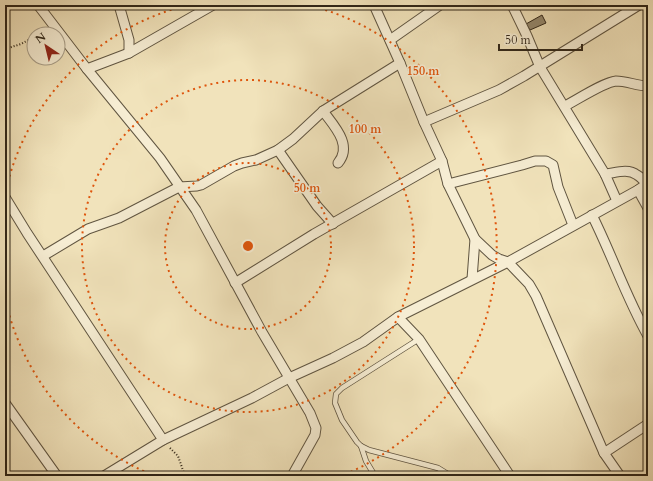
<svg xmlns="http://www.w3.org/2000/svg" width="653" height="481" viewBox="0 0 653 481" font-family="Cardo,serif">
  <rect width="100%" height="100%" fill="#f1e3bb"/>
  <filter id="stains"><feTurbulence type="fractalNoise" baseFrequency=".005" numOctaves="4"/><feColorMatrix values="0 0 0 0 .2 0 0 0 0 .09 0 0 0 0 .02 0 0 0 .5 -.17"/></filter>
  <radialGradient id="worn" r=".72"><stop offset=".6" stop-color="#630" stop-opacity="0"/><stop offset="1" stop-color="#630" stop-opacity=".3"/></radialGradient>
  <polygon fill="#94886d" stroke="#302618" points="542,15 546,23 530,30 526,24"/>
  <g fill="none" stroke-linecap="round" stroke-linejoin="round">
    <defs>
      <g id="service">
        <polyline points="419,339 342,388 336,394 335,403 342,420 357,442 361,446 369,450 438,468 451,476"/>
        <polyline points="361,446 366,461 375,476"/>
      </g>
      <g id="minor">
        <polyline points="38,5 87,69 160,158 196,210 262,332 310,413 316,428 315,435 292,476"/>
        <polyline points="119,5 129,40 129,53"/>
        <polyline points="374,5 400,63 424,122 442,161 448,184 475,239 492,255 499,259 508,262 529,284 536,296 604,453 620,476"/>
        <polyline points="512,5 527,36 540,67 605,174 617,201"/>
        <polyline points="390,40 440,5"/>
        <polyline points="87,69 129,53 213,5"/>
        <path d="M565 106C577 100 604 82 616 81 627 81 637 86 648 86"/>
        <path d="M323 111C334 126 353 145 338 163"/>
        <polyline points="424,122 499,90 524,76 639,5"/>
        <polyline points="278,150 317,206 333,224"/>
        <path d="M605 174C615 173 628 168 637 175 641 177 644 181 647 184"/>
        <polyline points="448,184 522,165 535,161 546,161 553,165 558,187 573,225"/>
        <polyline points="638,190 648,208"/>
        <polyline points="5,197 27,233 163,440"/>
        <path d="M592 215C612 255 626 297 648 336"/>
        <polyline points="43,256 88,229 119,218 179,187 197,186 201,185 234,166 242,163 256,160 278,150 293,139 323,111 400,63"/>
        <polyline points="472,279 475,239"/>
        <polyline points="235,283 314,234 442,161"/>
        <polyline points="398,317 419,339 510,476"/>
        <polyline points="5,403 57,476"/>
        <polyline points="604,453 648,424"/>
        <polyline points="104,476 163,440 252,398 289,378 333,358 363,342 398,317 508,262 638,190 648,183"/>
      </g>
    </defs>
    <use href="#service" stroke="#605541" stroke-width="6"/>
    <use href="#minor" stroke="#605541" stroke-width="11"/>
    <g stroke="#302618" stroke-width="2" stroke-dasharray="1 2" stroke-linecap="butt">
      <polyline points="39,34 45,30"/>
      <polyline points="5,49 21,44 34,37"/>
      <polyline points="170,448 178,456 185,476"/>
    </g>
    <use href="#service" stroke="#f6edd3" stroke-width="4.5"/>
    <use href="#minor" stroke="#f6edd3" stroke-width="9"/>
  </g>
  <g fill="none" stroke="#df560d" stroke-width="2" stroke-dasharray="2 4">
    <circle cx="248" cy="246" r="83"/>
    <circle cx="248" cy="246" r="166"/>
    <path d="M155 476A248 248 0 0 1 5 298M5 194A248 248 0 0 1 188 5M308 5A248 248 0 0 1 341 476"/>
  </g>
  <circle cx="248" cy="246" r="6" fill="#df560d" stroke="#f6edd3" stroke-width="2"/>
  <g font-size="12" text-anchor="middle" font-weight="bold" fill="#df560d" stroke="#f6edd3" stroke-width="3" stroke-linejoin="round" paint-order="stroke">
    <text x="423" y="75">150 m</text>
    <text x="365" y="133">100 m</text>
    <text x="307" y="192">50 m</text>
  </g>
  <rect width="653" height="481" fill="none" stroke="#f1e3bb" stroke-width="20"/>
  <rect x="6" y="6" width="641" height="469" fill="none" stroke="#302618" stroke-width="2"/>
  <rect x="10" y="10" width="633" height="461" fill="none" stroke="#302618"/>
  <g transform="translate(46 46) rotate(325)"><circle r="19" fill="#f6edd3" stroke="#a79d88"/>
  <path d="M0-3L7 15L0 10L-7 15Z" fill="#8f2418"/>
  <text y="-6" font-size="11" font-weight="bold" text-anchor="middle" fill="#302618">N</text>
  </g>
  <path d="M499 44v6h83v-6" fill="none" stroke="#302618" stroke-width="2"/>
  <text x="505" y="44" font-size="12" fill="#302618" stroke="#f6edd3" stroke-width="3" paint-order="stroke">50 m</text>
  <rect width="100%" height="100%" filter="url(#stains)"/>
  <rect width="100%" height="100%" fill="url(#worn)"/>
</svg>
